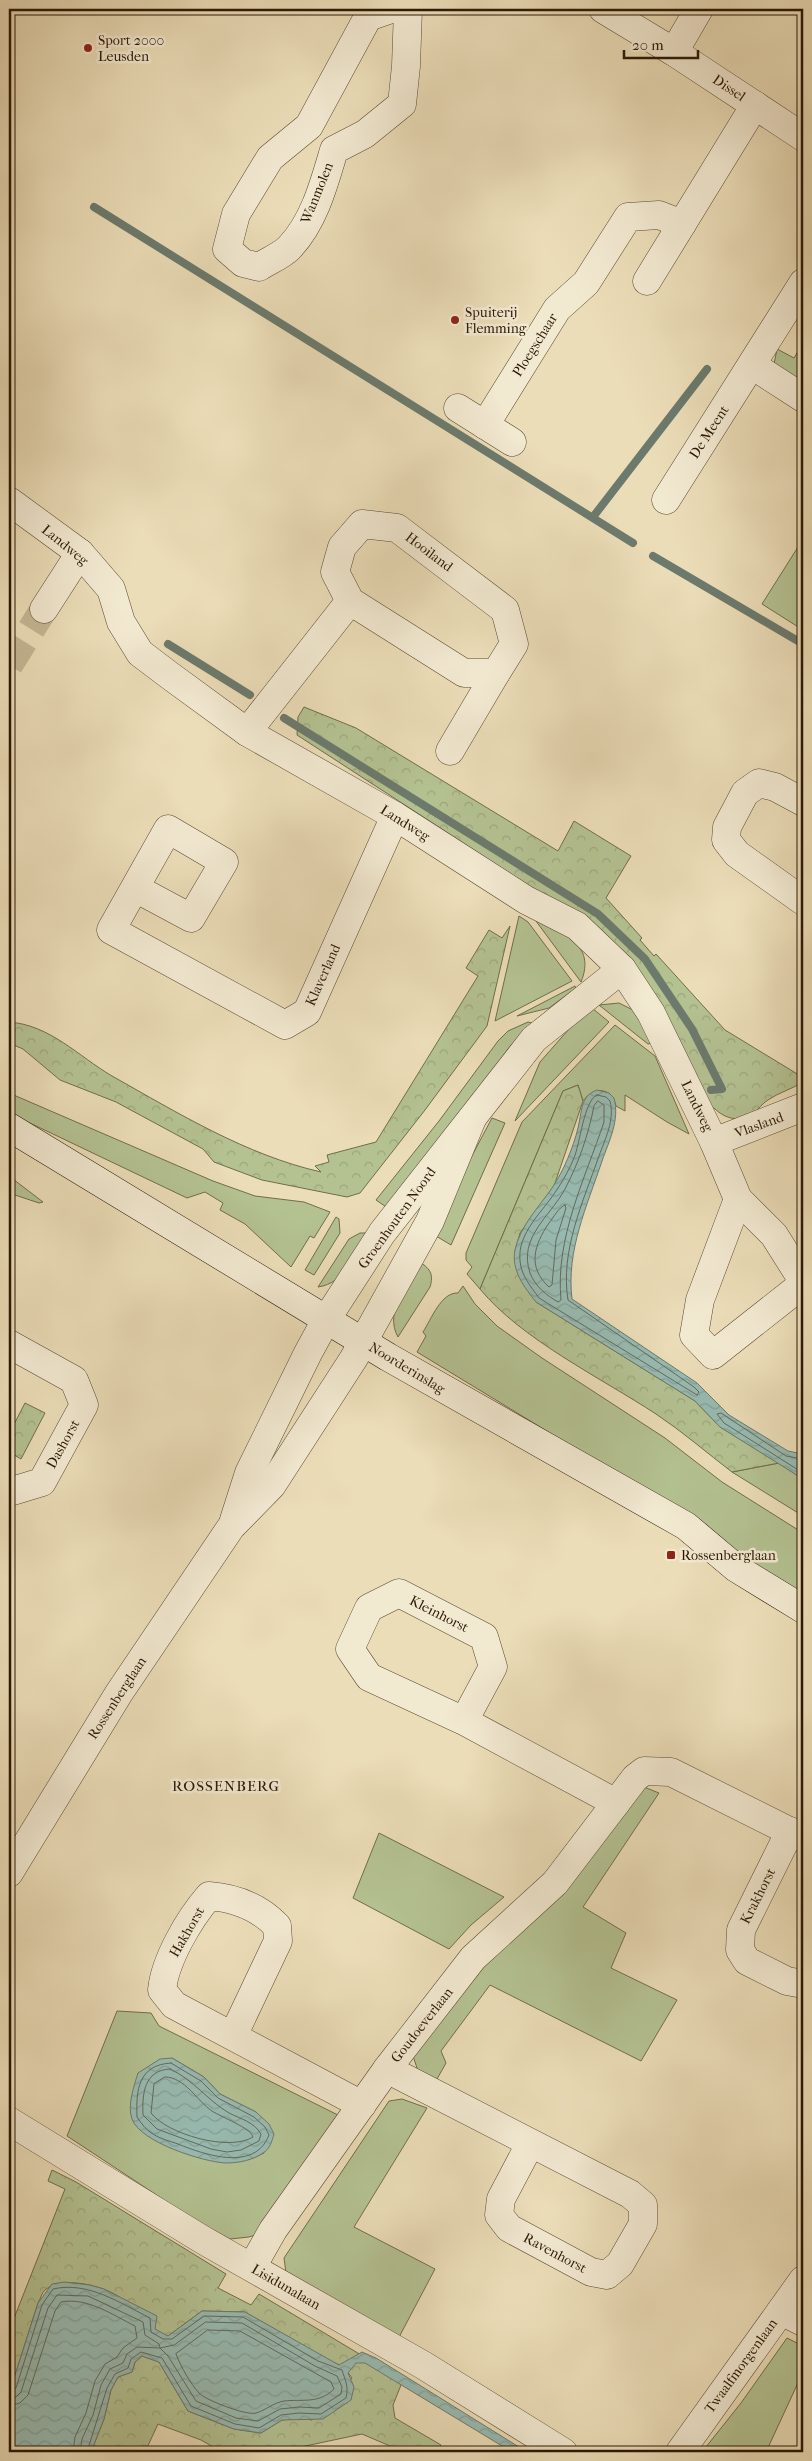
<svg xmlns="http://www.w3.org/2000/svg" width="812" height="2461" viewBox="0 0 812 2461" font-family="'IM FELL French Canon',serif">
  <defs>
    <pattern id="forest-crowns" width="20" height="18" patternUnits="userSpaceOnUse" patternTransform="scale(1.25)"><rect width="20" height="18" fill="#b4c292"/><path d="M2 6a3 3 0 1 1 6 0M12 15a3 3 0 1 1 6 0" fill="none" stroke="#9ba67c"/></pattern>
    <pattern id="water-waves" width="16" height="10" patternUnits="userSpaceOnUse" patternTransform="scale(1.25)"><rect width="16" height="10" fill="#98bbb2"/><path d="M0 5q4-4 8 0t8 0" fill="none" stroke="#83a098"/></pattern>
  </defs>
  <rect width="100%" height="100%" fill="#ebddb8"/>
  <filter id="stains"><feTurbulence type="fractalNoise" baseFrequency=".004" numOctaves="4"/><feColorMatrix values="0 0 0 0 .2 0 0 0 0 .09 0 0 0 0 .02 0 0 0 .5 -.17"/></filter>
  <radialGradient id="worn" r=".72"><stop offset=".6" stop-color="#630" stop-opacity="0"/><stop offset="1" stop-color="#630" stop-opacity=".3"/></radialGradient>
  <g fill="#b4c292" stroke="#706d4c" fill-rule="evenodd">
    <polygon points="803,343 803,387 774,364 777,349 794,358"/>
    <polygon points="803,539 803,630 762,604"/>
    <polygon points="519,916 528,922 572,981 495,1021"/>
    <path d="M533 917C561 933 597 943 581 982Z"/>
    <polygon points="575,986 576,988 549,1008 517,1016"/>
    <polygon points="619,1003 635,1011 652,1043 648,1044 599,1005"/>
    <polygon points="592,1008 609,1022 515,1121 540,1062 569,1029 569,1026"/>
    <polygon points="528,1022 532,1023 511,1045 392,1211 376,1200 439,1121 498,1041 508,1031"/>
    <path d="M615 1025 655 1056 689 1134 667 1122 625 1095V1111L616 1106C612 1087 594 1086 583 1101L578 1085 563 1091 480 1289 467 1274 472 1267 466 1260V1253L522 1122Z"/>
    <polygon points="9,1093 213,1181 255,1196 304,1202 330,1212 314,1238 310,1236 291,1267 245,1224 220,1210 223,1203 205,1192 187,1198 9,1113"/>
    <polygon points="492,1118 505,1123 451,1245 431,1233"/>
    <polygon points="9,1176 43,1202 39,1203 9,1193"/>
    <polygon points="336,1217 339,1219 340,1233 314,1275 305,1270"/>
    <path d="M360 1233H367C354 1255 346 1283 318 1287L349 1239Z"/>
    <path d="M418 1261C430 1268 434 1274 430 1287L398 1337C384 1312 407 1284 418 1261Z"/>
    <path d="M463 1286 475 1304 497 1326 542 1358 665 1438 722 1482 803 1533V1601L670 1506 417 1352 426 1336 423 1332C431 1320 441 1292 458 1293Z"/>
    <polygon points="779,1463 803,1479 803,1516 732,1472"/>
    <polygon points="644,1787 659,1793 583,1907 626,1933 611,1968 677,2000 641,2061 490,1985 441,2051 446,2063 437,2079 418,2071 412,2053 467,1980"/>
    <polygon points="379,1833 504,1897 471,1925 449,1949 353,1898"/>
    <path d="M117 2011 151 2013 159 2026 340 2116 264 2232 249 2237 230 2239 193 2219 67 2136ZM172 2058 204 2077 220 2094 256 2112 264 2153C237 2167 214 2162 186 2153Z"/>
    <polygon points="402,2099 427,2108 354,2227 435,2269 397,2341 286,2273 284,2258 389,2101"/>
    <polygon points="787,2338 803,2346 803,2372 766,2452 702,2452 741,2403"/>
  </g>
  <g fill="url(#forest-crowns)" stroke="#706d4c">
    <path d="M304 707 356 728 558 851 574 821 631 856 606 898 642 938 640 940 654 956 656 954 725 1030 799 1075 803 1072V1082C792 1089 778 1093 768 1100 762 1103 759 1110 753 1113 740 1123 725 1119 714 1108L710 1109 681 1046 542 894 297 735 298 717Z"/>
    <path d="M510 926 487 1026 425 1110 360 1193 347 1197 262 1180 214 1162 203 1149 116 1102 60 1080 23 1049 9 1043V1022C50 1025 78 1056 112 1076 178 1113 246 1155 321 1172L315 1166 329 1162 327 1155 376 1142 478 976 466 968 489 930 502 938Z"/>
    <path d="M578 1085 583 1101 554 1186 520 1233 515 1251 536 1302 695 1401 720 1427 779 1463 732 1472C707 1453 683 1432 656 1414 601 1378 521 1339 480 1289L563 1091Z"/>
    <polygon points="25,1403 45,1413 21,1459 9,1452 9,1434"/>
    <path d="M52 2170 76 2182 226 2274 218 2288 251 2305 259 2294 403 2380 393 2405 395 2418 441 2445 438 2452H404L362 2434 277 2452H222L201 2440 158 2424 145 2452H91L104 2419 111 2390 118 2377 132 2372 135 2362 142 2356 159 2362 188 2411 234 2429 261 2433 282 2420 300 2418 312 2420 352 2378 344 2367 321 2357 245 2312 202 2311 168 2336C149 2330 135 2309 119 2297 104 2286 62 2275 45 2290 42 2293 40 2299 38 2303L9 2394V2331L65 2189 48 2181Z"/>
  </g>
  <g fill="url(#water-waves)" stroke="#6c7a6d">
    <path d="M597 1090 609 1093 614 1098C620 1120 609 1141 602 1161 587 1206 566 1251 572 1299L697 1383 729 1415 788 1451 803 1454V1479L720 1427 695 1401 536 1302C524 1287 511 1270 515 1250 520 1226 539 1207 552 1188 564 1170 573 1148 578 1128 582 1112 580 1096 597 1090Z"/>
    <path d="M172 2058 204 2077 220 2094 256 2112 269 2124 274 2134C272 2141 270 2149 263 2153 253 2160 239 2163 226 2163 203 2162 140 2142 132 2119 127 2106 134 2086 138 2073L160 2059Z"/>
    <polygon points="64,2282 90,2285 104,2289 157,2316 155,2329 168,2336 202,2311 245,2312 339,2365 362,2352 376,2358 527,2452 512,2452 365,2363 356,2363 348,2373 354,2387 351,2400 323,2419 282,2420 261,2433 234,2429 188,2411 159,2362 142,2356 135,2362 132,2372 118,2377 111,2390 104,2419 91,2452 9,2452 9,2394 38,2303 52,2284"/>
  </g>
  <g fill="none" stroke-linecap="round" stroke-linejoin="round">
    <g stroke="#626a5c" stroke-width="1">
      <path d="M597 1095 606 1097 610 1101C615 1120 605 1139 599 1156 583 1202 560 1251 568 1300L694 1387 699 1392 697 1395 539 1298C531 1287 521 1275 520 1261 517 1232 544 1211 558 1188 564 1179 570 1168 574 1158 580 1144 584 1100 597 1095Z"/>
      <path d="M598 1101 604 1105V1122C585 1179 555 1238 561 1300L558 1302C546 1295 535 1286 530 1273 518 1237 550 1217 565 1189 579 1162 588 1136 594 1106Z"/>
      <path d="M565 1205 566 1208 556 1240 552 1285 549 1287C527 1267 534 1245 549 1223 554 1217 558 1208 565 1205Z"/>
      <polyline points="803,1459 786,1456 721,1413 717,1414 724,1423 803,1473"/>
      <path d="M171 2063 201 2081 218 2098 254 2117 265 2127 269 2135C255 2172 205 2155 178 2144 170 2141 160 2139 153 2134 146 2130 141 2123 137 2117 136 2090 138 2065 171 2063Z"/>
      <path d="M170 2069C194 2080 207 2100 229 2113 241 2119 254 2122 261 2134L259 2141 241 2150 227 2152 211 2149 157 2129 143 2115C142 2094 144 2070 170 2069Z"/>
      <path d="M165 2077C185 2077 197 2101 212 2111 221 2117 251 2128 253 2137 229 2152 167 2134 151 2113L154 2084Z"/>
      <polygon points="206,2322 242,2323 315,2366 337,2376 342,2387 341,2394 319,2408 299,2407 280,2409 258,2421 236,2418 196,2401 168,2356 160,2348 174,2345"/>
      <path d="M208 2330 240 2331 331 2382 334 2389C319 2404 303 2399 284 2401 273 2403 266 2410 256 2413 247 2416 205 2400 199 2393 190 2383 181 2367 176 2354Z"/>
      <path d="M9 2392 16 2388 42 2305 53 2289C88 2281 120 2303 150 2318L151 2332 163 2339H172L204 2316 243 2317 318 2361 342 2370C345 2380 349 2386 346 2398L321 2414 299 2413 281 2415 259 2428 235 2424 191 2406 162 2358 141 2352 131 2359 128 2368 115 2374 107 2388 87 2452"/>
      <polyline points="9,2399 16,2397 21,2392 48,2308 57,2295 88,2296 143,2322 145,2335 159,2344 160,2348 137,2347 127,2354 123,2363 110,2369 101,2385 93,2415 82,2439 80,2452"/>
      <path d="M9 2406 20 2403 28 2395 55 2311 61 2302C87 2297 113 2315 135 2326L137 2338 123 2348 117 2357 105 2364 95 2381 86 2413 75 2437 73 2452"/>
    </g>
    <g stroke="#6c7a6d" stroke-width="8">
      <polyline points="94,207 633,543"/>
      <polyline points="593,517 707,369"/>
      <polyline points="653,556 803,644"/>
      <polyline points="168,644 250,695"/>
      <polyline points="284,718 598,914 645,959 692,1029 722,1089 711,1090"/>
    </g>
    <polyline stroke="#c5b694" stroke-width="28" stroke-dasharray="28 14" stroke-linecap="butt" points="9,665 44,609"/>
    <defs>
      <g id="minor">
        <path d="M391 9 368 17 309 126 270 158 236 214 227 249 243 263 259 267C268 261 281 256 289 248 314 222 324 184 334 150L365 134 402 104 406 66 408 9"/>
        <polyline points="603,9 674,52 803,137"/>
        <polyline points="674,52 699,9"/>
        <polyline points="647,281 755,105"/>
        <polyline points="752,365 803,398"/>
        <polyline points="458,408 512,442"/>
        <polyline points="485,425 557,309 586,283 628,217 659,215 682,224"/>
        <polyline points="666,500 803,283"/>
        <polyline points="9,501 80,553 111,589 121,622 140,653 169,675 247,732 395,816 526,900 577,926 622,969 651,1013 714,1142 738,1199 774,1235 803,1281"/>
        <polyline points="44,609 80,553"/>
        <polyline points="247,732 350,601 335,572 342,547 362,524 397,528 505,610 514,644 496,673 464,673 350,601"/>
        <polyline points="450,751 496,673"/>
        <polyline points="803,802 775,787 759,783 745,793 727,827 726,840 737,854 803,901"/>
        <polyline points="135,888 191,918 224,862 168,829 111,930 285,1025 307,1012 395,816"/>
        <polyline points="714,1142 803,1107"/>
        <polyline points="738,1199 700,1300 694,1335 713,1355 803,1284"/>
        <polyline points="9,1344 74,1380 84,1405 42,1482 9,1492"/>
        <polyline points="234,1520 249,1473 308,1353 326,1320 382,1233 534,1039 622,969"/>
        <polyline points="464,1721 493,1667 484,1637 399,1593 369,1608 350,1649 369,1677 464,1721 616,1803"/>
        <polyline points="790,1831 741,1930 740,1950 747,1961 787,1981 803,1984"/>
        <polyline points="9,1873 119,1693 231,1527 272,1485 354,1358 430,1221 472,1119"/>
        <path d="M233 2036 278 1941 277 1926C259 1907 235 1898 209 1896 189 1919 165 1960 162 1990L174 2005 362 2105"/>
        <polyline points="387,2069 630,2194 643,2205 643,2224 620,2264 607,2275 591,2272 509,2228 499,2215 501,2199 530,2144"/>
        <polyline points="9,2121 203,2240 423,2365 563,2452"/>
        <polyline points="252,2267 273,2230 387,2069 473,1958 555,1883 635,1778 644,1771 671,1772 803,1838"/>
        <polyline points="781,2311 803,2322"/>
        <polyline points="680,2452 803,2280"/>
      </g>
      <polyline id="secondary" points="9,1127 388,1357 686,1526 736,1568 803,1609"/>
    </defs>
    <use href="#minor" stroke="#5b4932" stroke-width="29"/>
    <use href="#secondary" stroke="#2b1805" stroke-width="29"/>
    <use href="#minor" stroke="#f2e9d1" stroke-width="28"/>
    <use href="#secondary" stroke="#f2e9d1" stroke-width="28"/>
  </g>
  <g fill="#8f2418" stroke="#f2e9d1" stroke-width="2">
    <circle cx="88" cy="48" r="5"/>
    <circle cx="455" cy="320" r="5"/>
    <rect x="666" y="1550" width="10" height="10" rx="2.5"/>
  </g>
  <g text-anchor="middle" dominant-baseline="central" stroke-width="5" stroke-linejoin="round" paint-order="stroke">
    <g font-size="14" fill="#2b1805" stroke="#f2e9d1" text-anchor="start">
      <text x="98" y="40">Sport 2000<tspan x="98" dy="16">Leusden</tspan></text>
      <text x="465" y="312">Spuiterij<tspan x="465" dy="16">Flemming</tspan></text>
      <text x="681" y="1555">Rossenberglaan</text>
    </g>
    <g font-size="14" fill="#2b1805" stroke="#f2e9d1">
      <text transform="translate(729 88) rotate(34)">Dissel</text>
      <text transform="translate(317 193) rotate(-68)">Wanmolen</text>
      <text transform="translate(535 345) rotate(-58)">Ploegschaar</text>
      <text transform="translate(709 432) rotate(-57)">De Meent</text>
      <text transform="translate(65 545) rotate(39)">Landweg</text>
      <text transform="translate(429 552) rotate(37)">Hooiland</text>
      <text transform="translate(405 823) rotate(32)">Landweg</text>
      <text transform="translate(323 975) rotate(-66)">Klaverland</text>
      <text transform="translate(697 1106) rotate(64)">Landweg</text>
      <text transform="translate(759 1125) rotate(-20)">Vlasland</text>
      <text transform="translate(397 1218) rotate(-54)">Groenhouten Noord</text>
      <text transform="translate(407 1368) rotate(31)">Noorderinslag</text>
      <text transform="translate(63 1444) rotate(-61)">Dashorst</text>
      <text transform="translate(439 1614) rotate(27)">Kleinhorst</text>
      <text transform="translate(117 1698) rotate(-57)">Rossenberglaan</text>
      <text transform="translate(758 1896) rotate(-63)">Krakhorst</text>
      <text transform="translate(187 1932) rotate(-60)">Hakhorst</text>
      <text transform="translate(422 2025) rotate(-52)">Goudoeverlaan</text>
      <text transform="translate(555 2253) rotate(28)">Ravenhorst</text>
      <text transform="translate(286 2287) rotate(30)">Lisidunalaan</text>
      <text transform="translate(741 2366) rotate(-54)">Twaalfmorgenlaan</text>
    </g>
    <g font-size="15" letter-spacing="1" fill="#2b1805" stroke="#f2e9d1">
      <text x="226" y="1786">ROSSENBERG</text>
    </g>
  </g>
  <rect width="812" height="2461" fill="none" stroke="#ebddb8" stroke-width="30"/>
  <rect x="10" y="10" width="792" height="2441" fill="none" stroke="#2b1805" stroke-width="2.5"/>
  <rect x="15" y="15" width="782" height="2431" fill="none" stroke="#2b1805"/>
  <path d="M624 50v8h74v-8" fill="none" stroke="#2b1805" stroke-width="2.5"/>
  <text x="632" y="50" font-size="15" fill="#2b1805" stroke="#f2e9d1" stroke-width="4" paint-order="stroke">20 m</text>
  <rect width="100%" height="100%" filter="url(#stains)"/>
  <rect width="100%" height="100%" fill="url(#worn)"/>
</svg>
